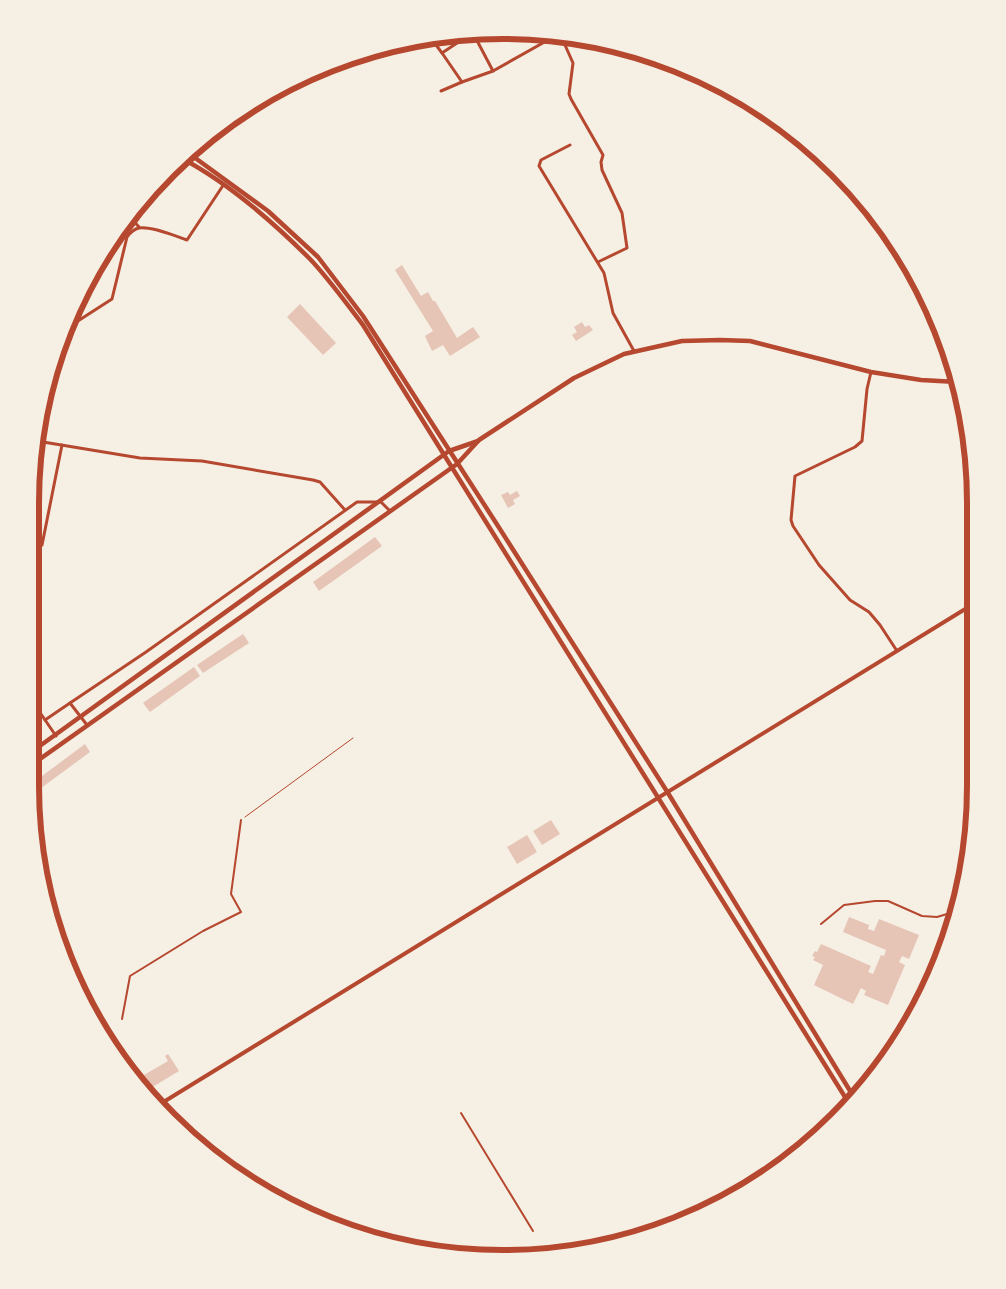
<svg xmlns="http://www.w3.org/2000/svg" width="1006" height="1289" viewBox="0 0 1006 1289" font-family="'Noto Serif',serif">
  <rect width="100%" height="100%" fill="#f6efe4"/>
  <g fill="#e6c5b7">
    <polygon points="402,265 421,296 428,292 433,301 435,301 457,338 473,327 480,337 450,356 443,345 432,351 425,336 433,331 395,270"/>
    <polygon points="300,304 336,343 323,355 287,317"/>
    <polygon points="582,322 585,327 589,325 593,330 576,341 572,335 577,332 574,327"/>
    <polygon points="517,491 520,496 513,500 515,504 508,508 501,495 508,492 510,495"/>
    <polygon points="375,537 382,546 319,591 313,582"/>
    <polygon points="243,634 249,643 203,673 197,665"/>
    <polygon points="194,667 200,676 150,712 143,703"/>
    <polygon points="85,744 90,752 33,794 31,790 30,785"/>
    <polygon points="551,820 560,834 542,845 533,831"/>
    <polygon points="527,835 537,852 517,864 507,847"/>
    <polygon points="849,917 869,925 868,929 874,931 879,919 919,935 909,959 902,956 899,962 905,965 888,1005 864,995 866,991 861,988 853,1004 814,985 823,965 813,960 815,957 812,956 815,951 817,952 821,944 871,966 868,972 873,974 881,955 884,956 886,950 843,932"/>
    <polygon points="168,1054 179,1071 146,1091 137,1079 168,1061 165,1056"/>
  </g>
  <g fill="none" stroke-linecap="round" stroke-linejoin="round">
    <polyline stroke="#b5482f" stroke-width="1" points="245,817 353,738"/>
    <g stroke="#b5482f" stroke-width="2">
      <polyline points="821,924 844,905 875,901 888,901 922,916 937,917 957,911"/>
      <polyline points="122,1019 130,976 203,931 241,912 231,894 241,820"/>
      <polyline points="461,1113 533,1231"/>
    </g>
    <g stroke="#b5482f" stroke-width="3">
      <polyline points="473,33 493,71 557,35"/>
      <polyline points="561,36 573,63 569,94 571,99 603,155 601,162 602,170 622,213 627,248 598,262"/>
      <polyline points="430,37 442,53 472,33"/>
      <polyline points="462,82 493,71"/>
      <polyline points="441,91 462,82 442,53"/>
      <polyline points="570,145 541,160 539,166 604,273 613,313 634,351"/>
      <polyline points="128,215 139,227"/>
      <path d="M67 328 112 299 127 237C130 233 134 229 139 228 152 226 175 236 187 240L224 184"/>
      <polyline points="871,372 867,389 862,441 855,447 795,476 791,520 793,526 819,565 850,600 869,612 880,625 897,651"/>
      <polyline points="37,441 140,458 202,461 313,480 320,482 345,510"/>
      <polyline points="39,442 55,350"/>
      <polyline points="31,553 42,545 62,445"/>
      <polyline points="30,713 41,714 56,736"/>
      <polyline points="45,720 70,703"/>
      <polyline points="87,725 70,703 146,652 357,502 381,502 390,511"/>
    </g>
    <polyline stroke="#b5482f" stroke-width="4" points="157,1106 975,603"/>
    <g stroke="#b5482f" stroke-width="4.5">
      <polyline points="187,152 268,211 318,257 363,316 498,526 668,793 855,1099"/>
      <path d="M181 158C229 183 272 221 310 259 329 279 346 303 363 325L850 1105"/>
      <polyline points="30,753 449,451 478,441"/>
      <polyline points="30,766 457,464 479,440 574,378 624,354 682,341 720,340 750,341 871,372 921,380 957,382"/>
    </g>
  </g>
  <path d="M0 0H1006V1289H0ZM503 39H503A464 464 0 0 1 967 503V786A464 464 0 0 1 503 1250H503A464 464 0 0 1 39 786V503A464 464 0 0 1 503 39Z" fill="#f6efe4" fill-rule="evenodd"/>
  <path fill="none" stroke="#b5482f" stroke-width="6" d="M503 39H503A464 464 0 0 1 967 503V786A464 464 0 0 1 503 1250H503A464 464 0 0 1 39 786V503A464 464 0 0 1 503 39Z"/>
</svg>
